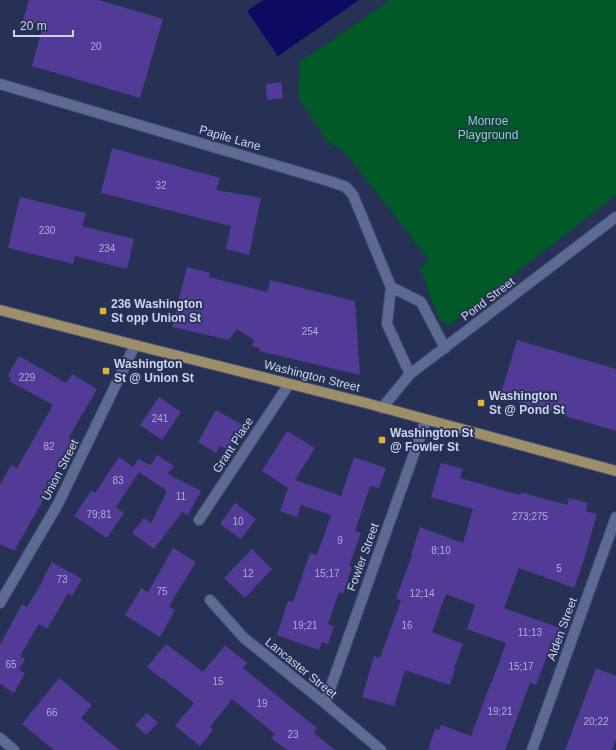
<svg xmlns="http://www.w3.org/2000/svg" width="616" height="750" viewBox="0 0 616 750" font-family="Helvetica,sans-serif">
  <rect width="100%" height="100%" fill="#273156"/>
  <polygon fill="#005927" points="390,0 616,0 616,195 448,326 438,317 420,268 429,260 348,156 339,148 327,141 298,97 300,62"/>
  <polygon fill="#0e0a62" points="263,0 359,0 278,56 247,11"/>
  <g fill="#513b96">
    <polygon points="29,0 99,0 163,19 140,98 32,66 43,26 23,20"/>
    <polygon points="281,82 283,98 267,100 266,84"/>
    <polygon points="112,148 220,178 216,190 261,198 249,255 226,249 231,226 101,193"/>
    <polygon points="20,197 86,213 82,226 134,239 127,269 75,256 73,264 8,248"/>
    <polygon points="187,267 210,273 209,277 267,292 270,280 355,301 360,375 259,351 260,348 252,346 254,340 237,329 229,340 172,327"/>
    <polygon points="517,340 616,369 616,431 500,397"/>
    <polygon points="19,356 66,383 72,374 97,389 69,437 73,440 47,486 50,488 14,551 0,544 0,485 11,465 17,468 53,405 9,381 11,378 8,375"/>
    <polygon points="159,397 181,412 162,440 140,425"/>
    <polygon points="216,410 243,425 229,451 220,446 216,453 198,442"/>
    <polygon points="287,431 315,448 295,480 341,496 354,457 386,468 379,488 370,486 355,531 361,533 349,566 352,567 343,594 339,592 328,624 334,626 328,644 322,642 319,650 277,635 288,601 293,602 310,553 317,555 331,515 301,505 297,517 280,511 288,488 262,471"/>
    <polygon points="157,455 174,466 168,474 201,491 188,515 182,512 154,549 132,533 144,518 151,523 167,491 139,472 116,507 124,513 107,538 74,516 91,491 95,493 119,457 133,467 138,459 151,465"/>
    <polygon points="441,463 463,469 460,478 520,495 521,492 567,505 569,498 588,503 586,511 597,514 583,563 574,588 519,568 504,608 560,628 551,654 548,653 536,685 530,683 505,750 428,750 435,729 439,730 441,725 471,736 491,682 492,682 506,643 467,629 475,605 446,594 432,632 463,644 454,668 455,669 450,685 405,670 394,706 362,697 374,656 380,658 401,600 396,599 412,555 411,554 420,527 463,543 473,509 431,497"/>
    <polygon points="235,503 256,519 241,539 220,524"/>
    <polygon points="173,548 196,562 169,606 175,610 160,637 125,615 141,588 148,592"/>
    <polygon points="252,549 272,569 245,598 224,578"/>
    <polygon points="52,562 82,579 72,596 68,593 47,629 39,624 20,656 25,659 19,670 25,673 14,693 0,684 0,645 22,604 27,607 44,579 43,578"/>
    <polygon points="166,644 203,672 225,645 247,663 243,668 317,728 314,733 335,750 287,750 271,738 275,734 232,699 210,727 213,730 200,746 175,726 194,703 162,678 162,679 147,667"/>
    <polygon points="596,668 616,676 616,739 612,750 565,750"/>
    <polygon points="59,678 92,705 81,718 119,750 54,750 22,724"/>
    <polygon points="147,713 158,723 146,735 135,725"/>
  </g>
  <g fill="none" stroke-linecap="round" stroke-linejoin="round">
    <defs>
      <g id="minor">
        <polyline points="0,84 329,181 346,187 353,195 391,287 387,324 410,374"/>
        <polyline points="391,287 421,302 445,348"/>
        <polyline points="382,408 410,374 616,217"/>
        <polyline points="199,520 289,384"/>
        <polyline points="210,600 244,638 325,703 381,750"/>
        <polyline points="0,603 58,504 135,345"/>
        <polyline points="325,703 426,420"/>
        <polyline points="0,738 14,750"/>
        <polyline points="532,750 616,517"/>
      </g>
      <polyline id="primary" points="0,310 135,345 366,403 616,471"/>
    </defs>
    <use href="#minor" stroke="#454d6c" stroke-width="12"/>
    <use href="#primary" stroke="#454d6c" stroke-width="12"/>
    <use href="#minor" stroke="#5d6a93" stroke-width="10"/>
    <use href="#primary" stroke="#9b8e68" stroke-width="10"/>
  </g>
  <g fill="#dab333" stroke="#273156" stroke-width="1.5">
    <rect x="99" y="307" width="8" height="8" rx="2"/>
    <rect x="102" y="367" width="8" height="8" rx="2"/>
    <rect x="477" y="399" width="8" height="8" rx="2"/>
    <rect x="378" y="436" width="8" height="8" rx="2"/>
  </g>
  <g text-anchor="middle" dominant-baseline="central" stroke-width="3.5" stroke-linejoin="round" paint-order="stroke">
    <g font-size="10" fill="#adaed6">
      <text x="96" y="46">20</text>
      <text x="161" y="185">32</text>
      <text x="47" y="230">230</text>
      <text x="107" y="248">234</text>
      <text x="310" y="331">254</text>
      <text x="27" y="377">229</text>
      <text x="160" y="418">241</text>
      <text x="49" y="446">82</text>
      <text x="118" y="480">83</text>
      <text x="181" y="496">11</text>
      <text x="99" y="514">79;81</text>
      <text x="530" y="516">273;275</text>
      <text x="238" y="521">10</text>
      <text x="340" y="540">9</text>
      <text x="441" y="550">8;10</text>
      <text x="559" y="568">5</text>
      <text x="248" y="573">12</text>
      <text x="327" y="573">15;17</text>
      <text x="62" y="579">73</text>
      <text x="162" y="591">75</text>
      <text x="422" y="593">12;14</text>
      <text x="305" y="625">19;21</text>
      <text x="407" y="625">16</text>
      <text x="530" y="632">11;13</text>
      <text x="11" y="664">65</text>
      <text x="521" y="666">15;17</text>
      <text x="218" y="681">15</text>
      <text x="262" y="703">19</text>
      <text x="500" y="711">19;21</text>
      <text x="52" y="712">66</text>
      <text x="596" y="721">20;22</text>
      <text x="293" y="734">23</text>
    </g>
    <g font-size="12" fill="#6aec8f" stroke="#273156">
      <text x="488" y="121">Monroe<tspan x="488" dy="14">Playground</tspan></text>
    </g>
    <g font-size="12" fill="#ccd4ec" stroke="#273156">
      <text transform="translate(230 138) rotate(16)">Papile Lane</text>
      <text transform="translate(488 299) rotate(-37)">Pond Street</text>
      <text transform="translate(312 376) rotate(14)">Washington Street</text>
      <text transform="translate(233 445) rotate(-57)">Grant Place</text>
      <text transform="translate(60 470) rotate(-63)">Union Street</text>
      <text transform="translate(363 557) rotate(-70)">Fowler Street</text>
      <text transform="translate(562 629) rotate(-70)">Alden Street</text>
      <text transform="translate(301 668) rotate(39)">Lancaster Street</text>
    </g>
    <g font-size="12" font-weight="bold" fill="#ccd4ec" stroke="#273156" text-anchor="start">
      <text x="111" y="304">236 Washington<tspan x="111" dy="14">St opp Union St</tspan></text>
      <text x="114" y="364">Washington<tspan x="114" dy="14">St @ Union St</tspan></text>
      <text x="489" y="396">Washington<tspan x="489" dy="14">St @ Pond St</tspan></text>
      <text x="390" y="433">Washington St<tspan x="390" dy="14">@ Fowler St</tspan></text>
    </g>
  </g>
  <path d="M14 30v6h59v-6" fill="none" stroke="#ccd4ec" stroke-width="2"/>
  <text x="20" y="30" font-size="12" fill="#ccd4ec" stroke="#273156" stroke-width="3" paint-order="stroke">20 m</text>
</svg>
